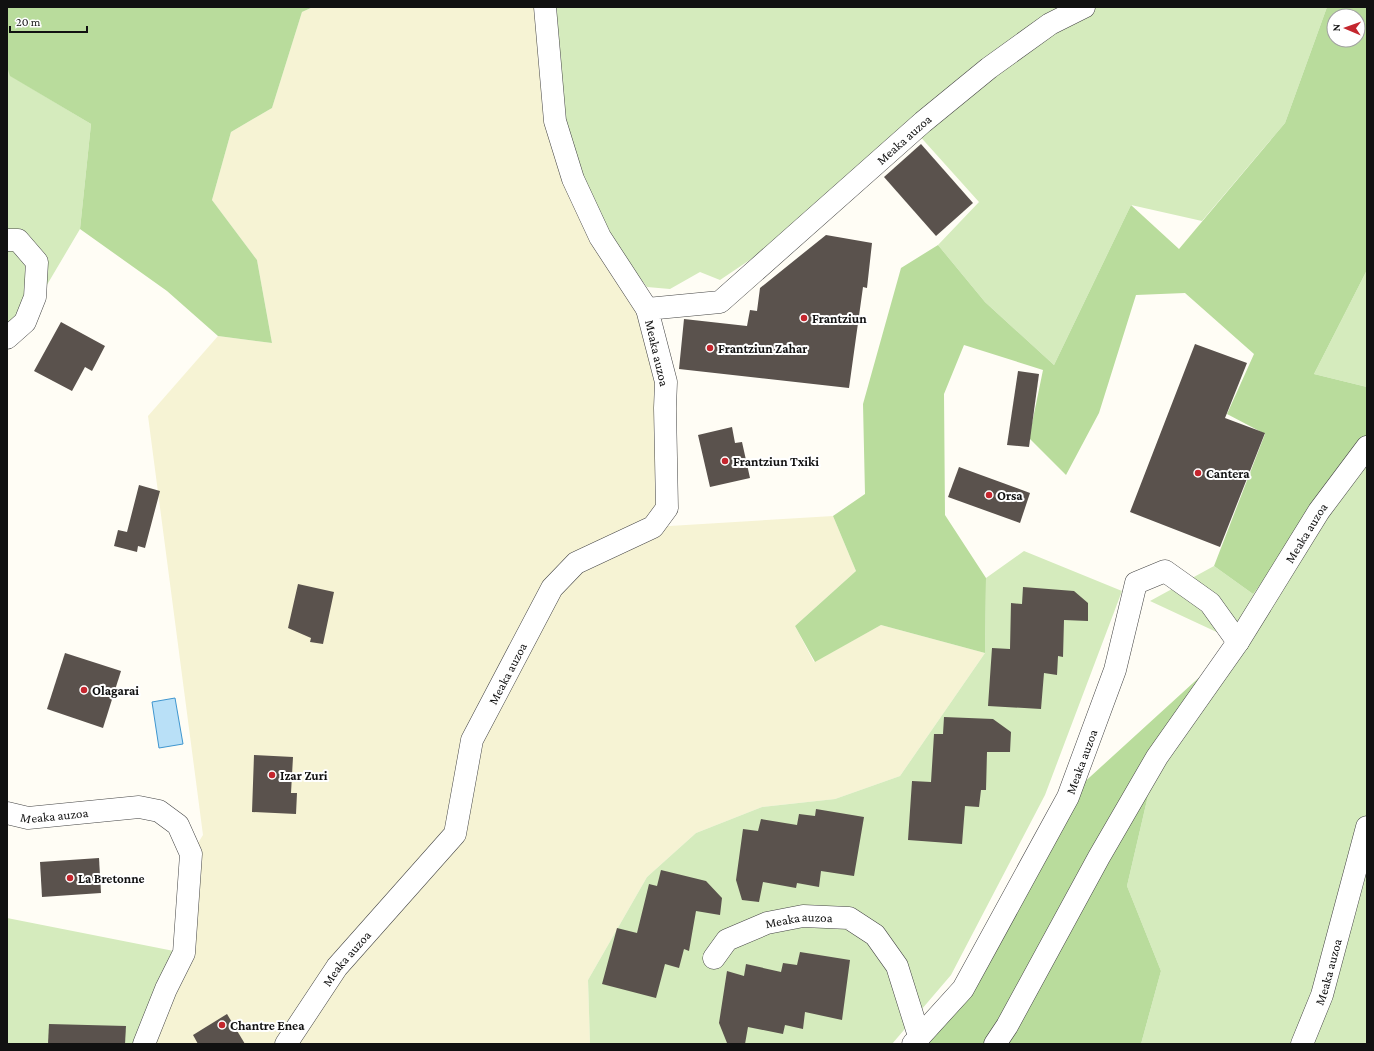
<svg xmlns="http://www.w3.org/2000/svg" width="1374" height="1051" viewBox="0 0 1374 1051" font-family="'Crimson Pro',serif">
  <rect width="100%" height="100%" fill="#fffdf5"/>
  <polygon fill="#f6f3d4" points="313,7 539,7 645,324 662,381 667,508 653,527 833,516 856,571 795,626 814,662 881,625 985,653 900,776 835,799 762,807 696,833 647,877 588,980 590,1044 145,1044 184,953 191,854 203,835 148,416 218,336 272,343 257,260 212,200 231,132 272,108 302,12"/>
  <g fill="#d5ebbd">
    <path d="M553 7H1327L1285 123 1202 221 1131 205 1054 365 985 302 938 245 979 202 908 123 769 247 720 280 700 272 670 289 647 287C634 269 617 252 606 233 562 163 560 87 553 7Z"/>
    <polygon points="7,67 11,76 91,124 80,229 25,322 7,339"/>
    <polygon points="1367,270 1367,387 1314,374"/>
    <polygon points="1367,444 1367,1044 1141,1044 1161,971 1127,886 1157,757 1238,642 1150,601 1214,566 1253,594"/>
    <polygon points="1024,551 1122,591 1045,795 951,975 892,1044 590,1044 588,980 647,877 696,833 762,807 835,799 900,776 985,653 986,578"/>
    <polygon points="7,918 184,953 145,1044 7,1044"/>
  </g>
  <g fill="#b9dc9c" fill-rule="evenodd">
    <polygon points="7,7 313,7 302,12 272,108 231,132 212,200 257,260 272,343 218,336 167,291 80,229 91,124 10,76 7,67"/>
    <path d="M1327 7H1367V270L1314 374 1367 387V446L1253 594 1214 566 1265 434 1227 414 1254 354 1185 293 1136 295 1099 413 1066 475 1029 438 1043 370 964 345 944 394 945 515 986 578 985 653 881 625 815 662 795 626 856 571 833 516 865 494 863 404 901 268 938 245 985 302 1054 365 1131 205 1179 249 1285 123ZM1334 16H1358V40H1334Z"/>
    <polygon points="1238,642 1157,757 1127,886 1161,971 1141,1044 913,1044 963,989 1068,797"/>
  </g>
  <polygon fill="#b9e0f7" stroke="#3f96cf" points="175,698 183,744 159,748 152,702"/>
  <g fill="#5a524d">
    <polygon points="921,144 973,203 936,236 884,177"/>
    <polygon points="826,235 872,243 867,288 863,287 849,388 679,369 684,319 747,326 750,310 757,311 760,288"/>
    <polygon points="61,322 105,346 92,371 85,367 72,391 34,371"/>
    <polygon points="1195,344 1247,363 1225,418 1265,433 1220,547 1130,512"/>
    <polygon points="1018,371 1039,374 1029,447 1007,445"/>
    <polygon points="732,427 735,443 742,442 750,478 710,487 698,435"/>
    <polygon points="959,467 1030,493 1020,523 948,497"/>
    <polygon points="139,485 160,491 145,548 138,546 137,552 114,546 118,530 127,532"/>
    <polygon points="298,584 334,592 323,644 310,642 311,638 288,628"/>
    <polygon points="1023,587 1074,591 1088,603 1088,621 1064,620 1063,657 1058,656 1057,675 1044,673 1041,709 988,706 992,648 1010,649 1011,603 1022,604"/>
    <polygon points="65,653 121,671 103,728 47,709"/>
    <polygon points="944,717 993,719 1011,732 1010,752 987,752 986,790 981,790 979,807 965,806 962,844 908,840 912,781 931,782 934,734 943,734"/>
    <polygon points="254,755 293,757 291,793 297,793 296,814 252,812"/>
    <polygon points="816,809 864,817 854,876 821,871 819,887 797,883 796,888 763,882 759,902 742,900 736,880 743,829 758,831 761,819 797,825 799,814 815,816"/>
    <polygon points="99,858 101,893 42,897 40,862"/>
    <polygon points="661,870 706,881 722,898 720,915 696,911 689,951 684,949 679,968 665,964 656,998 602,984 617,928 637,933 649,884 657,886"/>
    <polygon points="800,952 850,960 842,1020 805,1012 803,1029 785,1025 783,1034 748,1027 745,1044 727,1043 719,1023 727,971 744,976 746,964 781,972 783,963 797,965"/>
    <polygon points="227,1014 245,1044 198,1044 193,1035"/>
    <polygon points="49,1024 126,1026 125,1044 48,1044"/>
  </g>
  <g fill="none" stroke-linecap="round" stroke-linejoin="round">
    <defs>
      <g id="street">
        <polyline points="545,7 555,121 573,179 600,237 647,309"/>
        <polyline points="7,240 18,240 37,262 35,297 25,322 7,338"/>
        <path id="s1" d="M7 813 28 818 139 807 159 811 178 825 191 854 184 953 166 989 144 1044"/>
        <path id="s2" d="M714 958 727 940 767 923 803 916 849 918 875 935 897 966 919 1036"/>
        <path id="s3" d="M286 1044 337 967 455 834 472 740 552 588 576 563 653 527 667 508 665 408 666 382 647 309 720 302 923 122 989 68 1050 24 1084 7"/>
        <path id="s4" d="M913 1044 963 989 1068 797 1115 670 1136 583 1165 571 1210 603 1238 642"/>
        <path id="s5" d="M995 1044 1007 1026 1099 857 1157 757 1238 642 1319 511 1367 447"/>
        <path id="s6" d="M1302 1044 1322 995 1367 827"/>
      </g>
    </defs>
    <use href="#street" stroke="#444" stroke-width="23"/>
    <use href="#street" stroke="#fff" stroke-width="22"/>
  </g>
  <g fill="#c4262e" stroke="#fff" stroke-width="1.5">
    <circle cx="804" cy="318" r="4"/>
    <circle cx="710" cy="348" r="4"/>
    <circle cx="725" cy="461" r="4"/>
    <circle cx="1198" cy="473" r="4"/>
    <circle cx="989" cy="495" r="4"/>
    <circle cx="84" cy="690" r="4"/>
    <circle cx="272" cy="775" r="4"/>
    <circle cx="70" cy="878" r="4"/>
    <circle cx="222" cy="1025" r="4"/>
  </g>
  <g text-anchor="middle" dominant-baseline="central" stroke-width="4" stroke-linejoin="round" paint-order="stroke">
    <g font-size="13" fill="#111" stroke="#fff">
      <text stroke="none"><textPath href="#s3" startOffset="1201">Meaka auzoa</textPath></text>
      <text transform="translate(657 353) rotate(77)">Meaka auzoa</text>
      <text stroke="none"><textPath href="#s5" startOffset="599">Meaka auzoa</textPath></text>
      <text stroke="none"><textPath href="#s3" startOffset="441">Meaka auzoa</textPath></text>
      <text stroke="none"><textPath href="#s4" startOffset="331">Meaka auzoa</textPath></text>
      <text stroke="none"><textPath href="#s1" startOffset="48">Meaka auzoa</textPath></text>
      <text stroke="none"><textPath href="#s2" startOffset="98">Meaka auzoa</textPath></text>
      <text stroke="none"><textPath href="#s3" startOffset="105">Meaka auzoa</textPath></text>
      <text stroke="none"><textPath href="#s6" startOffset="77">Meaka auzoa</textPath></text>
    </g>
    <g font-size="13" font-weight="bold" fill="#111" stroke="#fff" text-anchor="start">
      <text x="812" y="318">Frantziun</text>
      <text x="718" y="348">Frantziun Zahar</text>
      <text x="733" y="461">Frantziun Txiki</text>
      <text x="1206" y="473">Cantera</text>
      <text x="997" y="495">Orsa</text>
      <text x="92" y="690">Olagarai</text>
      <text x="280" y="775">Izar Zuri</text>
      <text x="78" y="878">La Bretonne</text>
      <text x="230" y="1025">Chantre Enea</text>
    </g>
  </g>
  <rect width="1374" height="1051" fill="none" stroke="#111111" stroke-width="16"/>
  <g transform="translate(1346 28) rotate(272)"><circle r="19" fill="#ffffff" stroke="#a0a0a0"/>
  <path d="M0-3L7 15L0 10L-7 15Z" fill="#c4262e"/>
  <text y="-6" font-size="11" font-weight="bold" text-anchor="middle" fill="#111111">N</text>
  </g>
  <path d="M10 26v6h77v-6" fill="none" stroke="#111111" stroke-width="2"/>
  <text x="16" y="26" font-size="12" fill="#111111" stroke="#ffffff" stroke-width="3" paint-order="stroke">20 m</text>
</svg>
